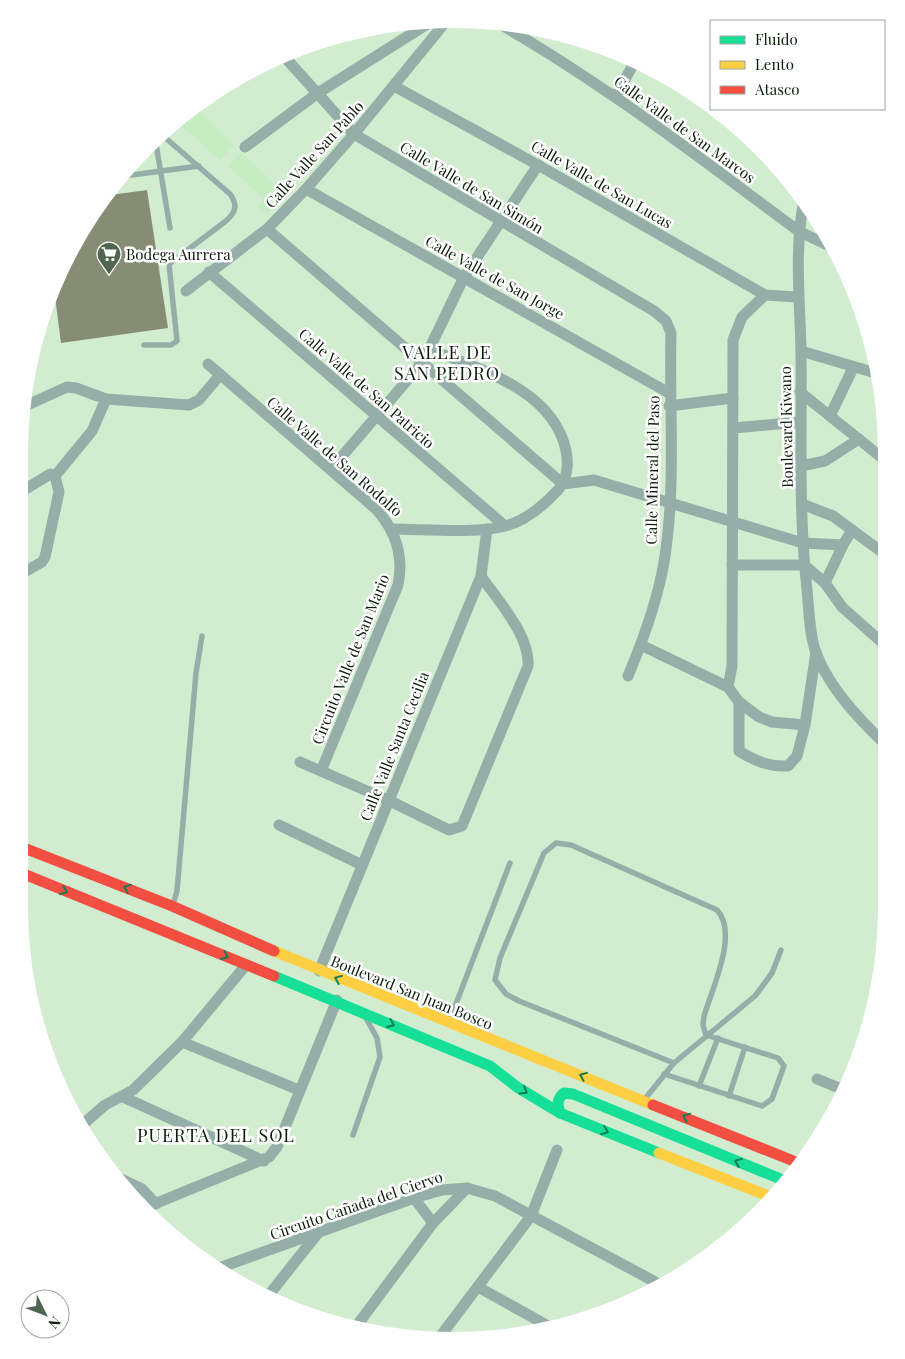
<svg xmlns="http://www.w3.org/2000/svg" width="905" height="1359" viewBox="0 0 905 1359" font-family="'Playfair Display',serif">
  <rect width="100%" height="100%" fill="#d2ecd0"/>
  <g fill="#c4edc1">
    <polygon points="195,106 234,145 220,160 179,123"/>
    <polygon points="241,152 285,194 267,214 258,206 264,199 228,166"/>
  </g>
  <polygon fill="#878d74" points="147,190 168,328 61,343 54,289 64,260 110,195"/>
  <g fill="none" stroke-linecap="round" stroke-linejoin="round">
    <g stroke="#96aea8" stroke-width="5.5">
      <polyline points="155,138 170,228"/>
      <polyline points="124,176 199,166"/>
      <path d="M144 345H171L177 341 169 264 226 221C236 212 238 205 230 194L161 134"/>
      <polyline points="173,904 177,891 196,673 202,636"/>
      <polyline points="449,1022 510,863"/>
      <path d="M664 1074 762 1106 772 1099 784 1066 778 1058 706 1035 703 1025 704 1016C712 989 739 933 717 910L571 845 556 843 544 853 500 958 495 980 506 994 519 1001 674 1063"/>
      <polyline points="699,1086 718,1038"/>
      <polyline points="729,1096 745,1047"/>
      <polyline points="644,1100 674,1063 755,996 772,973 781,950"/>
      <polyline points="353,1135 380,1057 377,1038 366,1018"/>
    </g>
    <g stroke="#96aea8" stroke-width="11">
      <path d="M498 23C605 84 701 159 800 232L832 247"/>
      <path d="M282 54 354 134 654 311 666 321 671 333C669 406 676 483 665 556 659 597 644 638 628 676"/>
      <polyline points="394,86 538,165 765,295 797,297"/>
      <polyline points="616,96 635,61"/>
      <polyline points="245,147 318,93 432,21"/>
      <polyline points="306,189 669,393"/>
      <path d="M804 200C794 250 800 301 801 351 802 430 798 510 807 589 809 609 809 633 816 653 830 689 859 719 886 745"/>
      <polyline points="267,229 563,484"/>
      <polyline points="209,272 505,526"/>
      <polyline points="186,291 267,229 306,189 354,134 448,19"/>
      <polyline points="801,351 879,374"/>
      <path d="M208 364 376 509C396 531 404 556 398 585L321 771"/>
      <polyline points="800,392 886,461"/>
      <polyline points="669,406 733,398"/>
      <polyline points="23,407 67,387 76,388 106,399 189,405 199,400 220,375"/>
      <polyline points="830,416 853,368"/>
      <polyline points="733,428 800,422"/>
      <polyline points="801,466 825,461 859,439"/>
      <polyline points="331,469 423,362 464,277 538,165"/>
      <polyline points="55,476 92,431 106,399"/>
      <polyline points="563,484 594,480 803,543 843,545 852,530 886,555"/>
      <polyline points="19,493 47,476 51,474 55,476"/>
      <polyline points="802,504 833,516 852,530"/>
      <path d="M391 529C423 529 476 534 505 526 526 521 544 505 558 490 567 480 569 464 566 451 554 390 479 369 429 349"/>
      <polyline points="732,565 804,565 825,583 842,607 886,646"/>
      <polyline points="19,575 42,562 45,557 59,492 55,476"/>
      <polyline points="825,583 843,545"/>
      <polyline points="641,645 728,687 739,702 759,717 772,722 805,725 816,652"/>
      <polyline points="728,687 732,666 733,340 742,317 765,295"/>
      <path d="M739 702V751C755 761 769 767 788 766L797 756 805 725"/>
      <path d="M300 762 388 800 449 830 462 826 528 666C530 635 498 601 481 576"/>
      <polyline points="279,825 362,865"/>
      <polyline points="319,971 481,576 487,529"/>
      <polyline points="182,1042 299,1090"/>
      <polyline points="817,1079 844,1090"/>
      <polyline points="123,1097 264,1161"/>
      <polyline points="81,1126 105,1105 133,1090 182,1042 246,965"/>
      <polyline points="121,1179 142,1189 156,1204"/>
      <polyline points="414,1198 433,1223"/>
      <polyline points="147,1207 269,1157 277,1147 337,1000"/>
      <polyline points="219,1268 414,1198 442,1190 467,1188 495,1196 661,1285"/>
      <polyline points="478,1287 550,1327"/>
      <polyline points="268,1296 318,1233"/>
      <polyline points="358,1324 433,1223 467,1188"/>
      <polyline points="439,1338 531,1216 557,1150"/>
    </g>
    <g stroke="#16e098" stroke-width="11">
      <polyline points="274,976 490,1066 517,1087 560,1113 659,1153"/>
      <path d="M560 1113C557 1104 557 1099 564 1093L573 1094 783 1180"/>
    </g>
    <g stroke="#ffcf43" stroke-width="11">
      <polyline points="274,951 653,1105"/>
      <polyline points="659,1153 771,1197"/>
    </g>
    <g stroke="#f24e42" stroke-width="11">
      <polyline points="19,846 172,906 274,951"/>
      <polyline points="19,872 274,976"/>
      <polyline points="653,1105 796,1162"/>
    </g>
  </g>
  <defs><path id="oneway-chevron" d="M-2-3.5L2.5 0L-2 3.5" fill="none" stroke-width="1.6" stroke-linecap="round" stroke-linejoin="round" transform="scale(1.25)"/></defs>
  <g stroke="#107e52">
    <use href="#oneway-chevron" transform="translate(127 888) rotate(-159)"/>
    <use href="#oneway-chevron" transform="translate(64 891) rotate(22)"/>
    <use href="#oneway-chevron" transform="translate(225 956) rotate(23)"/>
    <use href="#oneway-chevron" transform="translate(338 979) rotate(-158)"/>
    <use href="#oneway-chevron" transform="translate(391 1024) rotate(23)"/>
    <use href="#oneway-chevron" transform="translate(583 1076) rotate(-158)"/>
    <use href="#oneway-chevron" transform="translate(524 1091) rotate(32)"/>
    <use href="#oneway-chevron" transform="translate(686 1117) rotate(-158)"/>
    <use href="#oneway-chevron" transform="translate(605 1131) rotate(21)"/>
    <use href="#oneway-chevron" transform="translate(738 1162) rotate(-158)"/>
  </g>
  <defs>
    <symbol id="supermarket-pin" viewBox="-11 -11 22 30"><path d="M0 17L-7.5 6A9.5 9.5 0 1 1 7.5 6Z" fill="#516550" stroke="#fff"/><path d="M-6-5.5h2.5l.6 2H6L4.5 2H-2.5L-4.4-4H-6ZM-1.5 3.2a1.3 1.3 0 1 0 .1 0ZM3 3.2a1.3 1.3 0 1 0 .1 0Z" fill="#fff"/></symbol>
  </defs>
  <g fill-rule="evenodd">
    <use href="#supermarket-pin" x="95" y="240" width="28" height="38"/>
  </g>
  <g text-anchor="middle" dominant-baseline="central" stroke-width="5" stroke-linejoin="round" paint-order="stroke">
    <g font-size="15" fill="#0b1d0b" stroke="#fff">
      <text transform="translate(685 129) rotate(36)">Calle Valle de San Marcos</text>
      <text transform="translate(314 154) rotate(-48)">Calle Valle San Pablo</text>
      <text transform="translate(602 184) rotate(30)">Calle Valle de San Lucas</text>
      <text transform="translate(472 187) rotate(31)">Calle Valle de San Simón</text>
      <text transform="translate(495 277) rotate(29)">Calle Valle de San Jorge</text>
      <text transform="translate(367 388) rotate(41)">Calle Valle de San Patricio</text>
      <text transform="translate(786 427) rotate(-91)">Boulevard Kiwano</text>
      <text transform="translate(335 456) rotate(41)">Calle Valle de San Rodolfo</text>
      <text transform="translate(652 470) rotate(-89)">Calle Mineral del Paso</text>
      <text transform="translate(350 659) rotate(-68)">Circuito Valle de San Mario</text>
      <text transform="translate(394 746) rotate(-68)">Calle Valle Santa Cecilia</text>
      <text transform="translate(412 992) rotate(22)">Boulevard San Juan Bosco</text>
      <text transform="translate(356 1205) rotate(-19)">Circuito Cañada del Ciervo</text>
    </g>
    <g font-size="15" fill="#0b1d0b" stroke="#fff" text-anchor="start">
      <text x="126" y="254">Bodega Aurrera</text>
    </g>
    <g font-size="18" letter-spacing="1" fill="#0b1d0b" stroke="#fff">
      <text x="447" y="352">VALLE DE<tspan x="447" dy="21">SAN PEDRO</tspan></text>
      <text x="216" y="1135">PUERTA DEL SOL</text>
    </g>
  </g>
  <path d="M0 0H905V1359H0ZM453 28H453A425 425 0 0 1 878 453V907A425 425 0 0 1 453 1332H453A425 425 0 0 1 28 907V453A425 425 0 0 1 453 28Z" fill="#fff" fill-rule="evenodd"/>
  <rect x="710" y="20" width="175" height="90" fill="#ffffff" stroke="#9da59d"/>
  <rect x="720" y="36" width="25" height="8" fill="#16e098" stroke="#9da59d"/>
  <text x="755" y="45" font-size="15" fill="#0b1d0b">Fluido</text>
  <rect x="720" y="61" width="25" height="8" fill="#ffcf43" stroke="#9da59d"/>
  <text x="755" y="70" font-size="15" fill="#0b1d0b">Lento</text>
  <rect x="720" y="86" width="25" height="8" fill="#f24e42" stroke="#9da59d"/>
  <text x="755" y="95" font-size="15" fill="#0b1d0b">Atasco</text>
  <g transform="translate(45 1314) rotate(132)"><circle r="24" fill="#ffffff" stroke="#9da59d"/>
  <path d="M0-4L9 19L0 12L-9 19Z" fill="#516550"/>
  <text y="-8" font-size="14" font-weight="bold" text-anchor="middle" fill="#0b1d0b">N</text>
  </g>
</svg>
